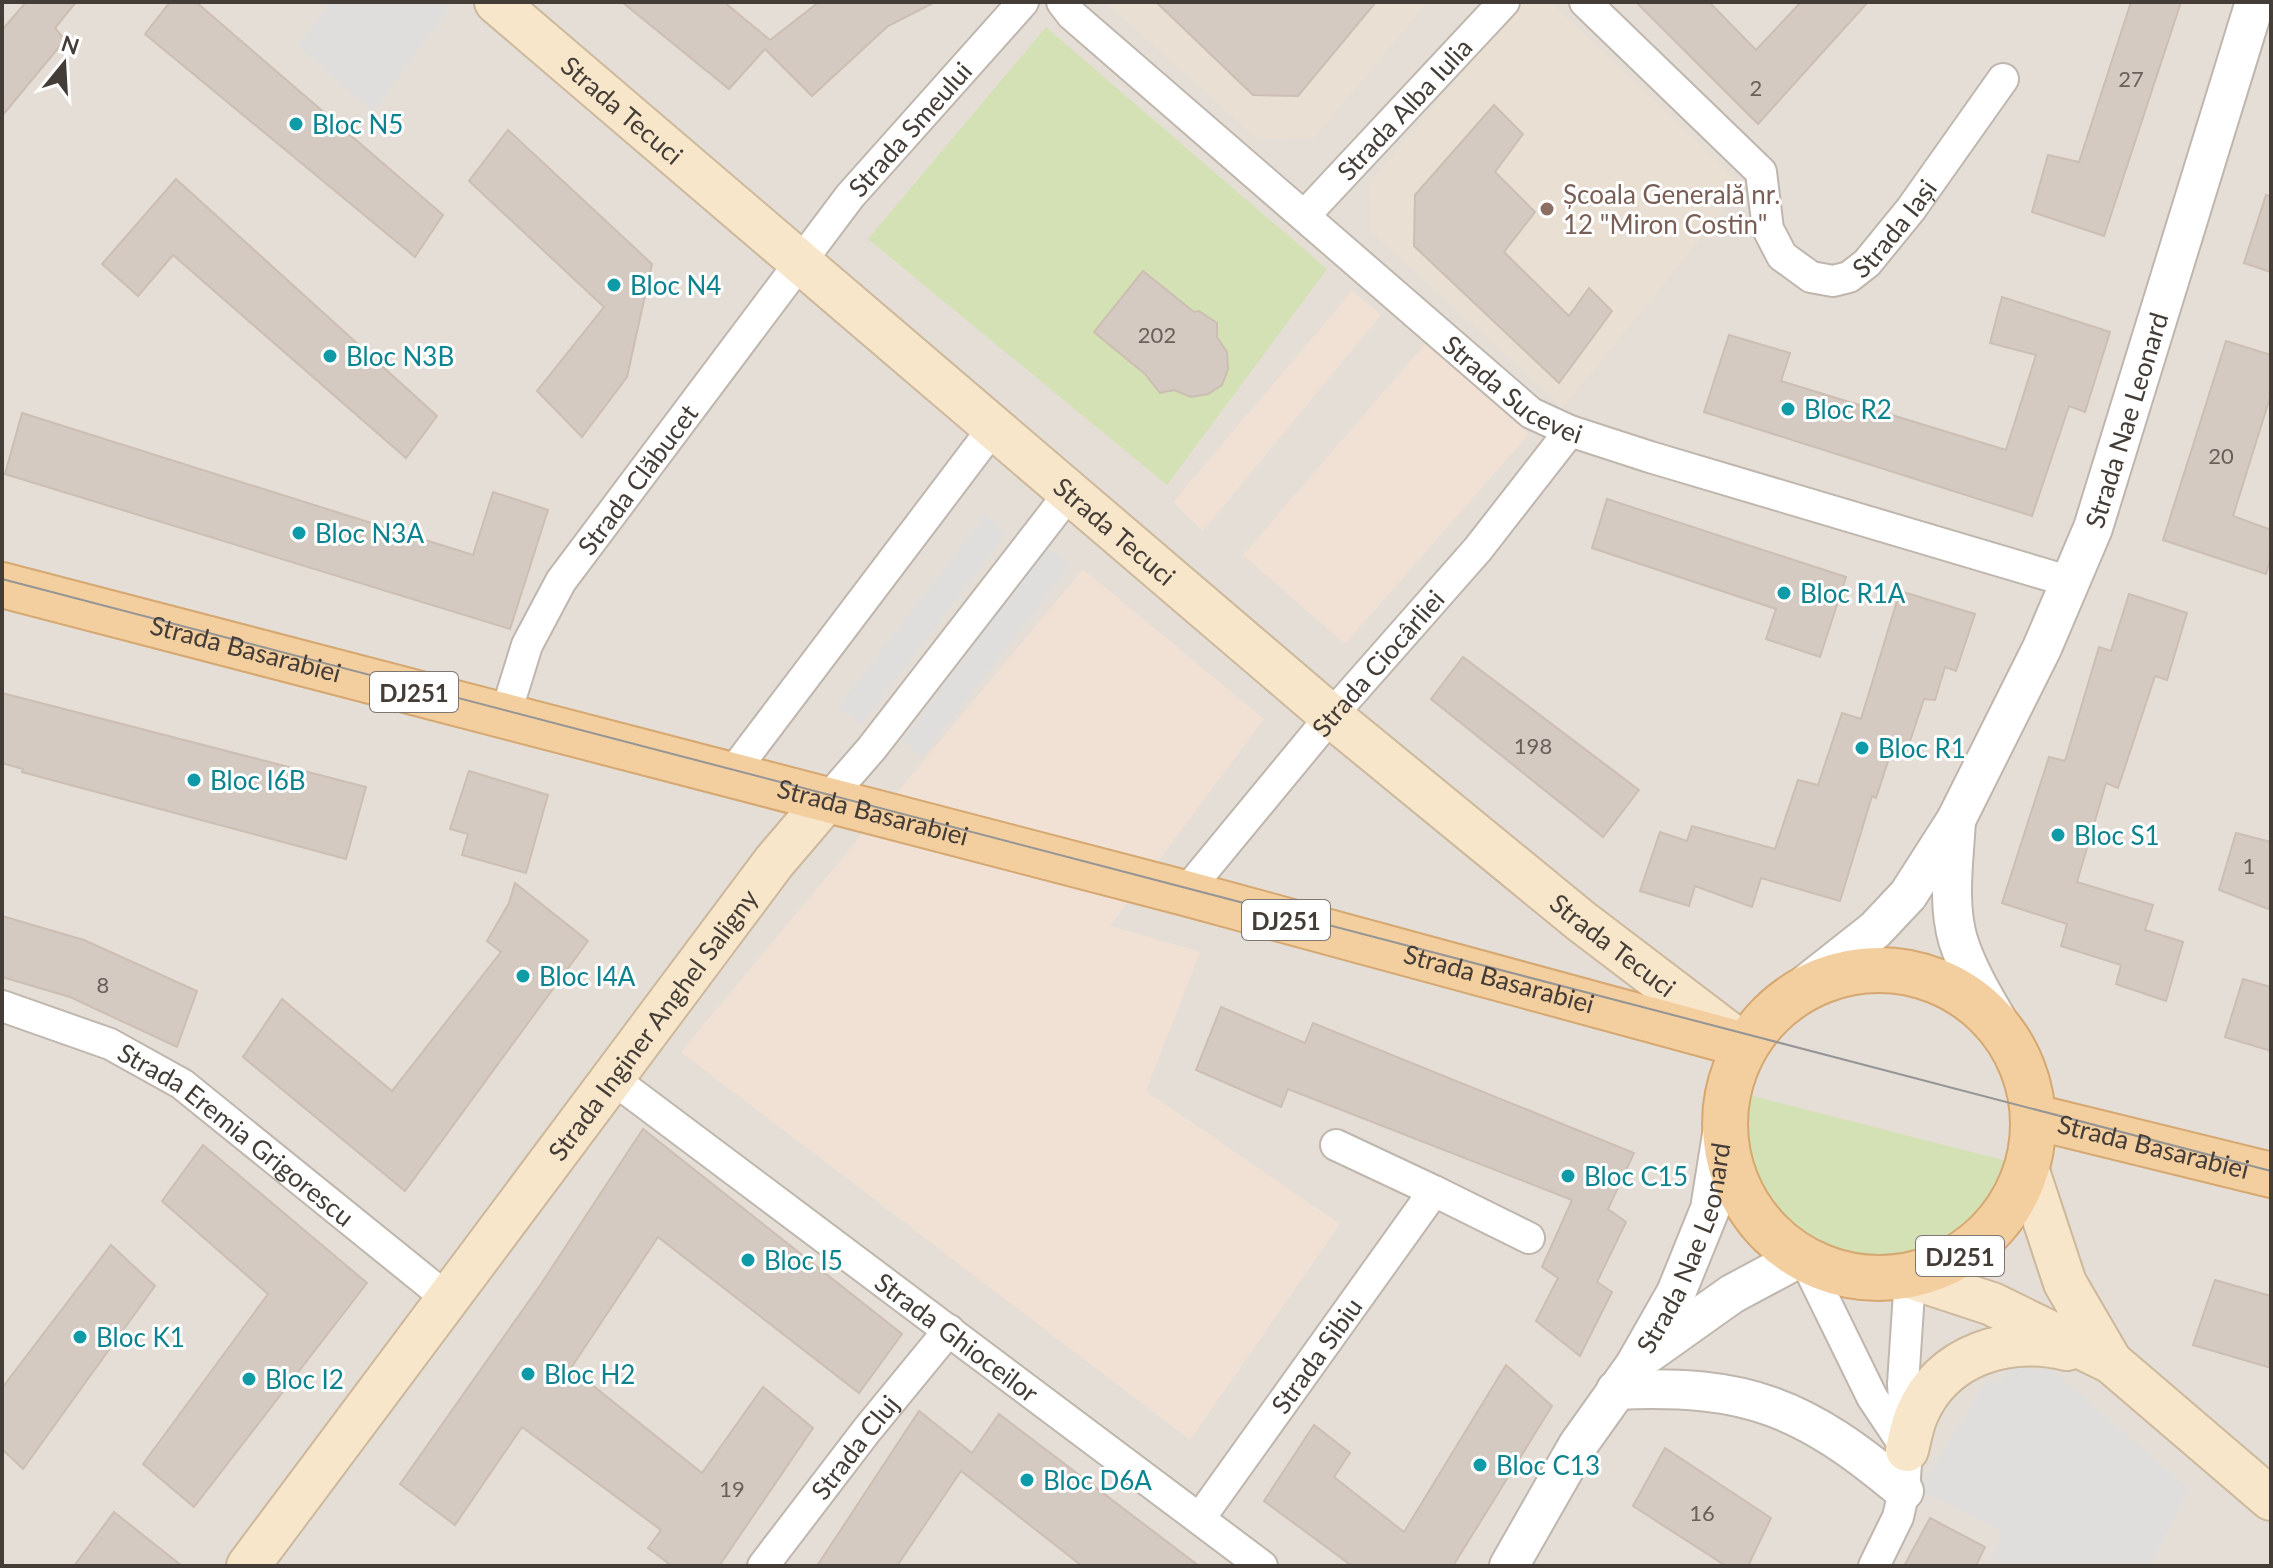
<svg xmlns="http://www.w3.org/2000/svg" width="2273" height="1568" viewBox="0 0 2273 1568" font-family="Lato,sans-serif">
  <rect width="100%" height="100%" fill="#f2ede7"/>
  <rect fill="#e5ded6" x="2" y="2" width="2269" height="1564"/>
  <g fill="#f1e1d5">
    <polygon points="1352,291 1381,315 1203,531 1173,502"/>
    <polygon points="1425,344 1529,434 1345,644 1243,555"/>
    <polygon points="1083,569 1264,719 1110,926 1200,952 1146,1091 1340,1224 1190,1440 681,1052"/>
  </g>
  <g fill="#e9dfd3">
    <polygon points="1105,2 1427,2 1314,138 1257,139"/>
    <polygon points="1522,2 1551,2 1743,186 1563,408 1371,232 1369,183"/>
  </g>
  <g fill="#d4e1b4">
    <polygon points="1046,27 1327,269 1167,485 868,239"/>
    <path d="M1749 1095 2011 1162C1997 1191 1985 1223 1956 1241 1889 1282 1783 1246 1753 1174 1743 1149 1747 1121 1749 1095Z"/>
  </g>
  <g fill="#e0dedc">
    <polygon points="330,2 448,2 451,5 373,112 298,46"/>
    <polygon points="985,515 1006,534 861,725 838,707"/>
    <polygon points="1048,547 1069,566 923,757 902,740"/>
    <polygon points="2010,1367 2052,1370 2189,1489 2149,1566 2006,1566 1991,1557 2003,1533 1919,1490 1987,1380 1999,1384"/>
  </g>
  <g fill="#d5cac1" stroke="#ccbeb2" stroke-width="2">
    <polygon points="26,2 76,2 55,28 65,40 2,116 2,30"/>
    <polygon points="170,2 196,2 443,215 415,257 145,34"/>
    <polygon points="622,2 724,2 770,40 819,2 935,2 888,26 812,96 765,49 729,89"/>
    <polygon points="1156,2 1376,2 1298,96 1253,95"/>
    <polygon points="1636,2 1709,2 1756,50 1801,2 1868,2 1758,124"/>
    <polygon points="2131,2 2181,2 2104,236 2032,212 2048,155 2079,162"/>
    <polygon points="1494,105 1523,134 1495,172 1535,212 1504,252 1569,316 1589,288 1612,311 1559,383 1414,246 1415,195"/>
    <polygon points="508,130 652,264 627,377 582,437 537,391 604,307 469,181"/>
    <polygon points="176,179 437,416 406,458 173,255 138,296 102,264"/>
    <polygon points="2266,195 2271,196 2271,272 2244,263"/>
    <polygon points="1143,271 1194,312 1199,311 1217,323 1217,337 1227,352 1228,369 1222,385 1208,394 1191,397 1174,390 1160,393 1145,374 1094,332"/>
    <polygon points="2002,297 2110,332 2085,412 2069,406 2032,516 1704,412 1729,335 1790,353 1781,381 2006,450 2036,355 1990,343"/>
    <polygon points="2226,341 2271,355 2271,394 2233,516 2271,530 2271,556 2266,574 2163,540"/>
    <polygon points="22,413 473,555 493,492 548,510 510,629 5,474"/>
    <polygon points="1607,499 1846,577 1820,657 1766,639 1776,609 1592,548"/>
    <polygon points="1900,591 1975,614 1956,671 1945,667 1935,700 1924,699 1907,750 1893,746 1876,798 1872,796 1840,901 1761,878 1752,907 1695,886 1689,906 1640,891 1660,832 1687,841 1692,826 1775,849 1798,780 1818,785 1842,713 1861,719"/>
    <polygon points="2129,594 2187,613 2167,680 2155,676 2118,788 2106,783 2077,882 2153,905 2145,930 2183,942 2166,1001 2116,984 2121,965 2061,946 2067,924 2002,903 2049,757 2065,761 2099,647 2111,651"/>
    <polygon points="1463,657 1639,790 1603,837 1431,699"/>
    <polygon points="2,693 366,787 346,859 22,772 23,769 2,763"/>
    <polygon points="469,771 548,795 526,873 462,855 468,834 450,829"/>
    <polygon points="2236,833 2271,842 2271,910 2219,890"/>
    <polygon points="515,883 588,941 405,1191 243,1057 282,999 392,1091 501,952 487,941 509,903"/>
    <polygon points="2,916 84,940 197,991 177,1047 70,997 2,977"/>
    <polygon points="2243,979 2271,987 2271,1051 2225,1037"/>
    <polygon points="1221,1007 1305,1043 1313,1023 1634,1153 1608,1209 1626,1222 1597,1282 1612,1292 1580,1356 1536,1321 1558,1278 1542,1267 1572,1200 1288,1089 1281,1107 1196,1070"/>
    <polygon points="643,1129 902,1334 859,1393 658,1237 571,1368 702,1473 763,1387 813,1428 719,1566 672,1566 648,1548 661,1530 522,1427 455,1525 400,1484 541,1284"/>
    <polygon points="203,1145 367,1283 194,1507 143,1464 268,1294 162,1201"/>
    <polygon points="111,1245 155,1286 23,1469 2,1449 2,1388"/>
    <polygon points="2215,1280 2271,1296 2271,1368 2193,1345"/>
    <polygon points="1506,1365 1552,1406 1453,1566 1352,1566 1264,1501 1314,1425 1350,1453 1334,1477 1404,1532"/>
    <polygon points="919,1411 972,1453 999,1414 1199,1566 1082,1566 961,1471 897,1566 817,1566"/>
    <polygon points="1665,1448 1771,1518 1748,1566 1726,1566 1633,1506"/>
    <polygon points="114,1512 182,1566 74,1566"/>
    <polygon points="1930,1518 1985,1547 1976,1566 1904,1566"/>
  </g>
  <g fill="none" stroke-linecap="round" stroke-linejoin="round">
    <defs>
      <g id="minor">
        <path id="s1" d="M1062 2 1072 15 1531 413 1570 431 1650 457 2071 582"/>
        <path id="s2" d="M1585 2 1761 172 1768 229 1782 256 1811 277 1833 281 1849 277 1867 263 1911 209 2003 79"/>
        <path id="s3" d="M1306 214 1504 2"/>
        <path id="s4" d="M505 716 527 645 561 581 850 196 1023 2"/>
        <polyline points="730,776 994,427"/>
        <polyline points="826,801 872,748 1071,491"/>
        <path id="s5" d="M1185 893 1331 716 1478 549 1570 431"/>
        <path id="s6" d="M2 1006 110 1044 182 1084 448 1299"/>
        <path id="s7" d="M613 1079 1262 1566"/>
        <polyline points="1336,1145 1434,1191"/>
        <polyline points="1803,1256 1872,1397 1906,1448"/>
        <path id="s8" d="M1200 1518 1434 1191 1529 1238"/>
        <path id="s9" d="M763 1566 867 1430 949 1330"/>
        <polyline points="1874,1566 1898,1517 1904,1491 1907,1450 1903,1384 1910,1277"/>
      </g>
      <g id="tertiary">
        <path d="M1956 820C1954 859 1947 902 1958 940 1968 972 1986 1001 2003 1030"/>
        <path id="s10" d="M1794 994 1875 930 1908 895 1956 820 2042 648 2093 528 2255 2"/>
        <polyline points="1649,1353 1732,1294 1803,1256"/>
        <path d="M1616 1390C1748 1384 1804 1407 1904 1491"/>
        <path id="s11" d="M1509 1566 1578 1445 1635 1365 1676 1293 1710 1209 1723 1128"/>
      </g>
      <g id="secondary">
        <path id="s12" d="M496 2 1331 716 1581 921 1744 1045"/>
        <polyline points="2028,1171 2065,1283 2111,1362"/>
        <polyline points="1910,1277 1992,1304 2111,1362 2271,1499"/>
        <path d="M1907 1450C1910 1438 1912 1425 1917 1414 1943 1354 2008 1335 2067 1349"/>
        <path id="s13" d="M248 1566 774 862 826 801"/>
      </g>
      <g id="primary">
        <path id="s14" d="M2 585 1185 893 1744 1045"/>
        <circle cx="1879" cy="1124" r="154"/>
        <path id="s15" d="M2035 1117 2271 1175"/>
      </g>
    </defs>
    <use href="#minor" stroke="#bfb6ae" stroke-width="34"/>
    <use href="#tertiary" stroke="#bfb6ae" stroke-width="42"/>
    <use href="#secondary" stroke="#ccb89c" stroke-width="46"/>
    <use href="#primary" stroke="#d6a871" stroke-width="48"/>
    <use href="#minor" stroke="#fff" stroke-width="30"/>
    <use href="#tertiary" stroke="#fff" stroke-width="38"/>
    <use href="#secondary" stroke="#f8e6ca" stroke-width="42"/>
    <use href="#primary" stroke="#f3ce9f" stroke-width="44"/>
    <polyline stroke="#959595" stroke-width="2" points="2,579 2271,1171"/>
  </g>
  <g fill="#0f9aa8" stroke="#fff" stroke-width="3">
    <circle cx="296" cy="124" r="8"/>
    <circle cx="614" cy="285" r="8"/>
    <circle cx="330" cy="356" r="8"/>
    <circle cx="1788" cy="409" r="8"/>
    <circle cx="299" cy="533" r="8"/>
    <circle cx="1784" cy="593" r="8"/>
    <circle cx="1862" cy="748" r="8"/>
    <circle cx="194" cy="780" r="8"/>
    <circle cx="2058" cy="835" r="8"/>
    <circle cx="523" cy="976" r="8"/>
    <circle cx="1568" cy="1176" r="8"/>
    <circle cx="748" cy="1260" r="8"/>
    <circle cx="80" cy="1337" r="8"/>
    <circle cx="528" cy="1374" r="8"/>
    <circle cx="249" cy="1379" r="8"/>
    <circle cx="1480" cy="1465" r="8"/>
    <circle cx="1027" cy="1480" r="8"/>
  </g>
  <circle fill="#8d6e63" stroke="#fff" stroke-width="3" cx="1547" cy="209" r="8"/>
  <g text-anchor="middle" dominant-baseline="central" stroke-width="6" stroke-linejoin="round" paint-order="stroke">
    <g font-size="22" fill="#68605a">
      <text x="2131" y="78">27</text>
      <text x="1756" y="87">2</text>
      <text x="1157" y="334">202</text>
      <text x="2221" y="455">20</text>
      <text x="1533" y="745">198</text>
      <text x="2249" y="865">1</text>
      <text x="103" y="984">8</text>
      <text x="732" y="1488">19</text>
      <text x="1702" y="1512">16</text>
    </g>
    <g fill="#fff" stroke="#7c7773" stroke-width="2">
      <rect x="370" y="672" width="88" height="40" rx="6"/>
      <rect x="1242" y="900" width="88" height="40" rx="6"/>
      <rect x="1916" y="1236" width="88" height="40" rx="6"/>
    </g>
    <g font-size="24" font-weight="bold" fill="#443d37">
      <text x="414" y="692">DJ251</text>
      <text x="1286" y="920">DJ251</text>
      <text x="1960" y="1256">DJ251</text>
    </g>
    <g font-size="26" fill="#443d37" stroke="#fff">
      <text stroke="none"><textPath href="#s3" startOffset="144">Strada Alba Iulia</textPath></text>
      <text stroke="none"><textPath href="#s12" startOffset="166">Strada Tecuci</textPath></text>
      <text stroke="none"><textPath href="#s4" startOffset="718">Strada Smeului</textPath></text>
      <text stroke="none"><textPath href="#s2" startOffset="474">Strada Iași</textPath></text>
      <text stroke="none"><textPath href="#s1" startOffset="596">Strada Sucevei</textPath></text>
      <text stroke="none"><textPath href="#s10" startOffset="676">Strada Nae Leonard</textPath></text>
      <text stroke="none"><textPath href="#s4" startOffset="274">Strada Clăbucet</textPath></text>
      <text stroke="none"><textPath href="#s12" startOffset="814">Strada Tecuci</textPath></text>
      <text stroke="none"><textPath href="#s14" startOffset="252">Strada Basarabiei</textPath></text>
      <text stroke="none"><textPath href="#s5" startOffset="300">Strada Ciocârliei</textPath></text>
      <text stroke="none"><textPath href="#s14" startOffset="900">Strada Basarabiei</textPath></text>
      <text stroke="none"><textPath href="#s12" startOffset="1462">Strada Tecuci</textPath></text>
      <text stroke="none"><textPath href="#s14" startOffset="1548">Strada Basarabiei</textPath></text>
      <text stroke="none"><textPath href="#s13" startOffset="676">Strada Inginer Anghel Saligny</textPath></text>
      <text stroke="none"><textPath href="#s6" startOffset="270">Strada Eremia Grigorescu</textPath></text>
      <text stroke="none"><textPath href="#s15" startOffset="122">Strada Basarabiei</textPath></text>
      <text stroke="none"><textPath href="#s11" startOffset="366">Strada Nae Leonard</textPath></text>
      <text stroke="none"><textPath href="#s7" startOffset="430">Strada Ghioceilor</textPath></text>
      <text stroke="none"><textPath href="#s8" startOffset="200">Strada Sibiu</textPath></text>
      <text stroke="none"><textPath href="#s9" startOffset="150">Strada Cluj</textPath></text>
    </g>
    <g font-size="26" fill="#0d838f" stroke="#fff" text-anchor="start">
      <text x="312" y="124">Bloc N5</text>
      <text x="630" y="285">Bloc N4</text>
      <text x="346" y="356">Bloc N3B</text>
      <text x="1804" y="409">Bloc R2</text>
      <text x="315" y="533">Bloc N3A</text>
      <text x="1800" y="593">Bloc R1A</text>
      <text x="1878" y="748">Bloc R1</text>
      <text x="210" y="780">Bloc I6B</text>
      <text x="2074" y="835">Bloc S1</text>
      <text x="539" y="976">Bloc I4A</text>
      <text x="1584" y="1176">Bloc C15</text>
      <text x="764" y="1260">Bloc I5</text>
      <text x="96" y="1337">Bloc K1</text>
      <text x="544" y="1374">Bloc H2</text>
      <text x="265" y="1379">Bloc I2</text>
      <text x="1496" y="1465">Bloc C13</text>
      <text x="1043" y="1480">Bloc D6A</text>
    </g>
    <g font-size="26" fill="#785e54" stroke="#fff" text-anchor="start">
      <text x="1563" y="194">Școala Generală nr.<tspan x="1563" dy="30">12 "Miron Costin"</tspan></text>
    </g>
  </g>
  <rect width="2273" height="1568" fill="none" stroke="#443d37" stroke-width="8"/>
  <g transform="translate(64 64) rotate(18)" stroke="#ffffff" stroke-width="6" paint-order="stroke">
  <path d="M0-6L14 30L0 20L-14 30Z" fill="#443d37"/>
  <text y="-12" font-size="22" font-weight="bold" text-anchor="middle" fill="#443d37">N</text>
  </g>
</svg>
